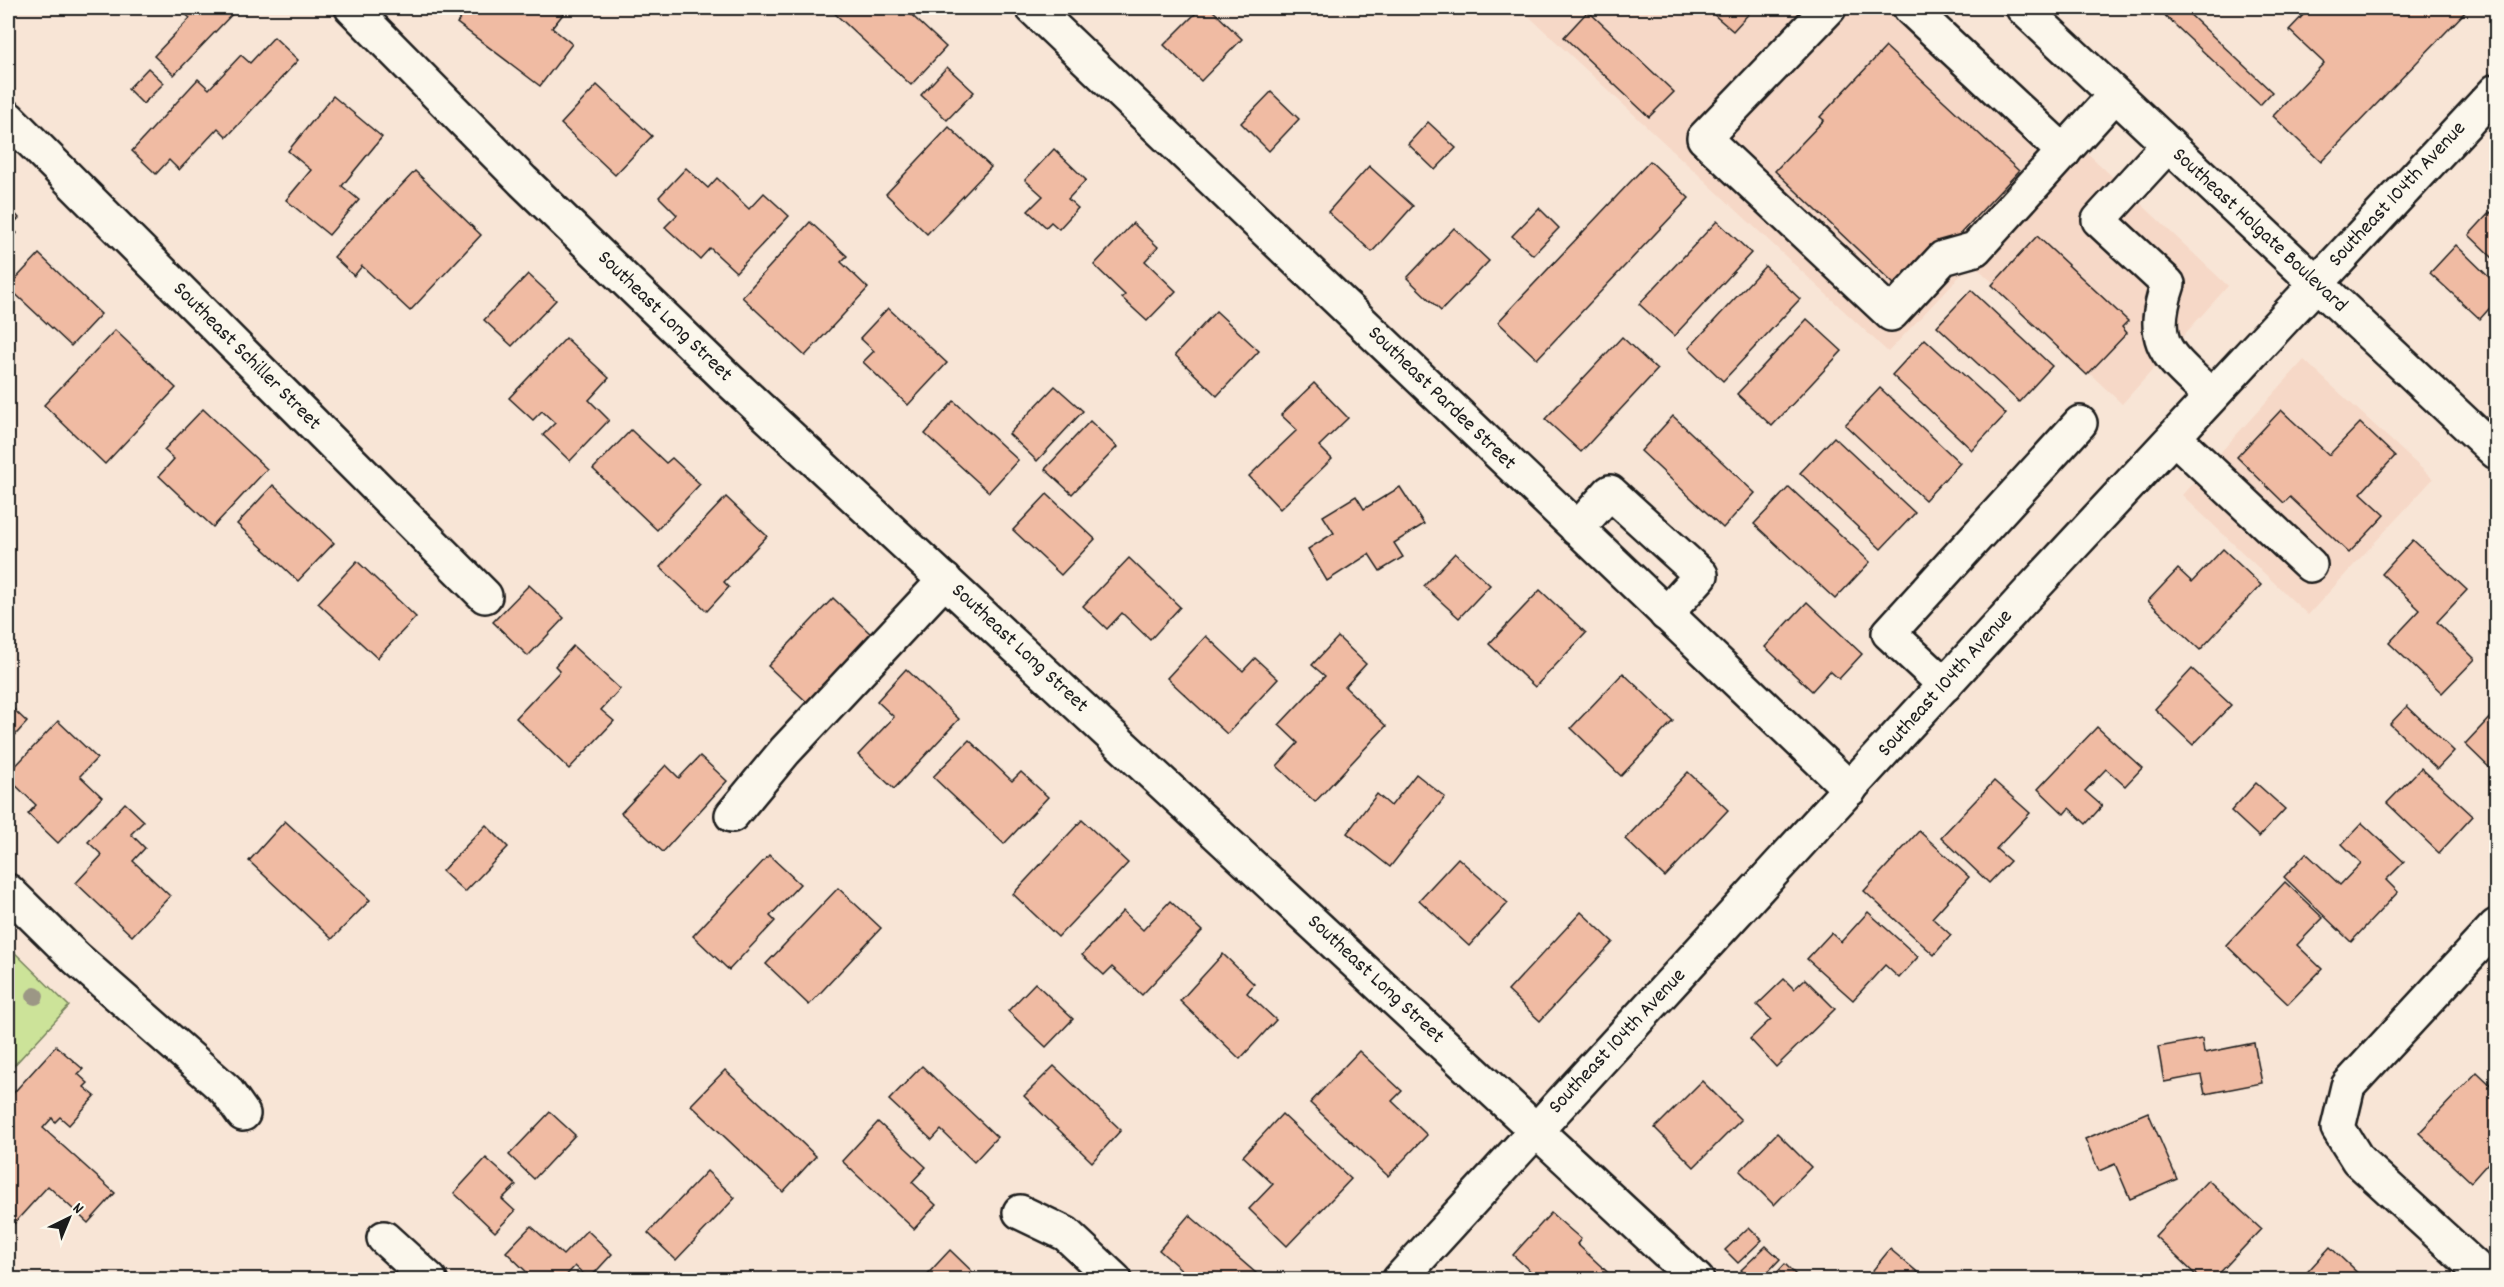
<svg xmlns="http://www.w3.org/2000/svg" width="2504" height="1287" viewBox="0 0 2504 1287" font-family="Dekko,sans-serif">
  <rect width="100%" height="100%" fill="#f8e5d6"/>
  <filter id="ink" filterUnits="userSpaceOnUse"><feTurbulence type="fractalNoise" baseFrequency=".0167" numOctaves="2"/><feDisplacementMap in="SourceGraphic" scale="12" xChannelSelector="R" yChannelSelector="G"/><feConvolveMatrix kernelMatrix="1 2 1 2 8 2 1 2 1" color-interpolation-filters="sRGB"/></filter>
  <g filter="url(#ink)">
    <g fill="#f6d8c7">
      <polygon points="1520,8 1934,8 2228,286 2122,404 1972,263 1888,352"/>
      <polygon points="2304,360 2433,479 2308,615 2182,495"/>
    </g>
    <polygon fill="#cce399" stroke="#74805a" stroke-width="1.5" points="8,946 69,1006 8,1072"/>
    <g fill="#f0bba3" stroke="#1c1c1c" stroke-width="1.5">
      <polygon points="178,8 238,8 174,75 154,56 190,18"/>
      <polygon points="469,8 530,8 534,10 536,8 568,8 552,28 572,44 540,86 457,23"/>
      <polygon points="829,8 904,8 946,47 911,85"/>
      <polygon points="1201,8 1210,8 1242,39 1201,81 1164,45"/>
      <polygon points="1706,8 1754,8 1733,31"/>
      <polygon points="2157,8 2183,8 2272,92 2260,105"/>
      <polygon points="2310,8 2469,8 2321,162 2273,116 2324,63 2289,30"/>
      <polygon points="1588,11 1674,92 1649,117 1564,37"/>
      <polygon points="274,37 298,60 227,137 218,128 179,170 169,160 156,174 132,151 198,79 209,89 241,55 250,63"/>
      <polygon points="1886,47 2019,171 1944,251 1936,244 1896,286 1775,171 1824,120 1820,117"/>
      <polygon points="947,67 974,92 947,120 921,95"/>
      <polygon points="148,68 164,83 143,104 128,89"/>
      <polygon points="597,85 652,136 615,175 561,124"/>
      <polygon points="1271,92 1299,119 1269,151 1241,123"/>
      <polygon points="333,96 382,137 342,186 359,200 329,235 286,200 311,170 288,151"/>
      <polygon points="1428,122 1456,148 1435,170 1408,144"/>
      <polygon points="949,127 991,167 927,234 886,194"/>
      <polygon points="1054,149 1086,180 1068,199 1078,208 1059,229 1051,222 1046,227 1028,211 1043,196 1025,180"/>
      <polygon points="1650,161 1689,198 1537,359 1498,322"/>
      <polygon points="1369,166 1413,206 1372,252 1328,212"/>
      <polygon points="686,168 708,188 717,178 749,209 764,193 789,216 736,272 710,248 700,259 665,227 677,215 659,197"/>
      <polygon points="415,171 481,235 410,311 362,266 354,276 334,257"/>
      <polygon points="8,206 19,218 10,227 17,233 8,244"/>
      <polygon points="1539,208 1559,228 1533,255 1512,236"/>
      <polygon points="2490,212 2496,218 2496,261 2469,235"/>
      <polygon points="1717,221 1751,253 1674,336 1639,304"/>
      <polygon points="810,222 847,256 841,262 868,288 805,356 742,297"/>
      <polygon points="1133,223 1158,247 1145,261 1176,291 1147,321 1122,298 1125,295 1094,265"/>
      <polygon points="1454,228 1489,261 1441,311 1407,278"/>
      <polygon points="2037,236 2128,321 2122,327 2127,333 2087,375 1992,285"/>
      <polygon points="2456,245 2496,284 2496,301 2480,319 2430,273"/>
      <polygon points="39,254 101,314 71,346 8,287"/>
      <polygon points="1765,266 1800,299 1723,381 1689,348"/>
      <polygon points="528,274 556,300 512,346 484,320"/>
      <polygon points="1971,290 2052,366 2019,402 1937,326"/>
      <polygon points="888,308 947,363 908,405 863,362 874,351 860,338"/>
      <polygon points="1216,311 1259,351 1217,396 1175,355"/>
      <polygon points="1807,319 1842,351 1772,426 1737,394"/>
      <polygon points="115,330 176,388 105,464 44,405"/>
      <polygon points="1622,337 1657,370 1581,452 1545,419"/>
      <polygon points="566,338 609,378 589,400 609,420 570,461 543,435 555,423 542,411 533,420 509,398"/>
      <polygon points="1925,339 2006,414 1972,450 1892,375"/>
      <polygon points="1314,383 1348,418 1319,446 1332,459 1280,509 1249,476 1297,430 1281,415"/>
      <polygon points="1055,386 1083,411 1037,461 1009,434"/>
      <polygon points="1880,388 1960,463 1925,500 1845,425"/>
      <polygon points="954,401 1018,460 989,492 925,434"/>
      <polygon points="203,409 267,469 213,527 159,476 174,459 164,450"/>
      <polygon points="2281,410 2329,455 2360,423 2395,456 2361,493 2385,515 2349,553 2290,497 2284,503 2237,457"/>
      <polygon points="1673,416 1755,493 1723,528 1641,451"/>
      <polygon points="1090,421 1117,447 1072,494 1045,469"/>
      <polygon points="631,430 666,463 672,458 700,484 657,530 593,469"/>
      <polygon points="1834,437 1915,513 1881,549 1800,473"/>
      <polygon points="273,485 334,543 298,581 237,524"/>
      <polygon points="1400,487 1424,524 1394,543 1403,557 1380,571 1369,554 1327,581 1308,549 1334,533 1323,516 1356,496 1364,509"/>
      <polygon points="1789,487 1870,562 1835,599 1754,524"/>
      <polygon points="1047,494 1095,539 1061,575 1013,530"/>
      <polygon points="726,497 767,536 724,582 729,587 707,611 660,567"/>
      <polygon points="2413,540 2467,590 2437,622 2475,659 2442,693 2389,643 2420,610 2382,574"/>
      <polygon points="2223,549 2261,585 2200,650 2148,601 2178,569 2192,582"/>
      <polygon points="1455,553 1490,585 1459,618 1424,586"/>
      <polygon points="1129,558 1180,607 1150,640 1122,613 1107,629 1083,606"/>
      <polygon points="357,561 416,617 377,658 318,603"/>
      <polygon points="529,585 564,618 528,656 493,622"/>
      <polygon points="1540,590 1586,633 1535,687 1489,644"/>
      <polygon points="833,598 873,636 809,704 768,666"/>
      <polygon points="1807,602 1862,654 1839,679 1830,671 1812,691 1765,647"/>
      <polygon points="1206,636 1243,671 1255,658 1278,679 1227,734 1167,678"/>
      <polygon points="1338,637 1366,664 1345,687 1386,726 1315,802 1277,766 1298,743 1279,725 1325,676 1312,665"/>
      <polygon points="573,646 620,689 601,710 614,721 569,769 516,718 560,671 555,666"/>
      <polygon points="906,669 959,719 894,789 858,755 894,717 877,701"/>
      <polygon points="2192,669 2231,705 2193,745 2155,709"/>
      <polygon points="1623,673 1673,721 1621,776 1571,728"/>
      <polygon points="8,704 27,722 8,743"/>
      <polygon points="2407,706 2454,751 2437,769 2390,724"/>
      <polygon points="2496,711 2496,774 2465,744"/>
      <polygon points="58,721 97,758 80,776 102,797 58,843 28,814 36,805 8,778 8,774"/>
      <polygon points="2097,727 2142,768 2125,786 2106,769 2085,791 2102,806 2086,824 2069,808 2064,814 2038,789"/>
      <polygon points="969,740 1012,781 1021,772 1048,797 1004,844 933,777"/>
      <polygon points="700,756 727,781 663,852 621,813 666,765 679,778"/>
      <polygon points="2421,768 2473,816 2439,853 2387,803"/>
      <polygon points="1688,772 1728,810 1665,877 1625,839"/>
      <polygon points="1416,774 1445,797 1390,867 1347,833 1377,794 1391,806"/>
      <polygon points="1994,781 2030,813 1996,849 2010,861 1989,883 1941,837"/>
      <polygon points="2256,783 2285,809 2259,837 2231,811"/>
      <polygon points="125,803 144,821 131,834 145,848 133,861 170,896 132,936 76,883 102,855 88,842"/>
      <polygon points="1082,820 1128,863 1058,937 1013,894"/>
      <polygon points="285,821 370,900 332,939 249,861"/>
      <polygon points="2362,823 2404,862 2386,880 2398,892 2351,942 2284,877 2306,853 2340,885 2361,863 2342,844"/>
      <polygon points="486,825 508,847 465,892 442,871"/>
      <polygon points="1919,831 1969,877 1932,918 1951,935 1934,955 1864,891"/>
      <polygon points="769,855 800,884 770,916 775,921 729,970 693,936"/>
      <polygon points="1458,858 1508,903 1469,946 1419,900"/>
      <polygon points="2285,882 2323,918 2297,945 2322,969 2288,1004 2226,945"/>
      <polygon points="838,888 881,928 809,1005 766,964"/>
      <polygon points="1170,901 1202,931 1142,995 1112,967 1104,975 1082,955 1123,911 1143,930"/>
      <polygon points="1581,912 1613,942 1540,1021 1508,991"/>
      <polygon points="1868,912 1918,957 1899,978 1885,965 1853,1000 1807,959 1831,933 1841,942"/>
      <polygon points="1223,954 1254,984 1247,993 1276,1020 1240,1059 1180,1001"/>
      <polygon points="1784,979 1794,989 1805,979 1835,1009 1776,1067 1750,1039 1771,1019 1757,1005"/>
      <polygon points="1035,983 1073,1019 1046,1047 1008,1011"/>
      <polygon points="2202,1039 2204,1053 2254,1043 2262,1083 2205,1094 2201,1075 2164,1082 2158,1047"/>
      <polygon points="56,1046 83,1069 78,1074 88,1083 84,1087 95,1096 69,1125 60,1117 55,1122 52,1118 43,1128 115,1193 88,1223 48,1186 8,1230 8,1099"/>
      <polygon points="1359,1051 1402,1091 1392,1101 1427,1135 1388,1176 1310,1103"/>
      <polygon points="922,1066 997,1137 974,1162 941,1130 932,1140 889,1100"/>
      <polygon points="1054,1066 1121,1130 1092,1162 1024,1096"/>
      <polygon points="725,1070 816,1156 783,1192 691,1105"/>
      <polygon points="2477,1072 2496,1090 2496,1154 2471,1182 2419,1133"/>
      <polygon points="1702,1081 1741,1120 1694,1167 1655,1128"/>
      <polygon points="550,1112 575,1135 534,1179 509,1155"/>
      <polygon points="2148,1112 2177,1179 2130,1199 2115,1164 2099,1171 2085,1139"/>
      <polygon points="1282,1114 1351,1179 1287,1246 1249,1209 1273,1184 1243,1156"/>
      <polygon points="878,1122 926,1167 912,1182 936,1205 914,1229 842,1161"/>
      <polygon points="1777,1133 1811,1167 1774,1205 1740,1171"/>
      <polygon points="486,1158 516,1185 502,1199 515,1211 495,1232 454,1193"/>
      <polygon points="707,1171 735,1198 676,1260 648,1233"/>
      <polygon points="2208,1180 2261,1229 2213,1280 2201,1280 2155,1236"/>
      <polygon points="1551,1213 1581,1239 1577,1244 1616,1280 1540,1280 1513,1255"/>
      <polygon points="1189,1215 1264,1280 1176,1280 1183,1271 1159,1250"/>
      <polygon points="531,1226 563,1255 587,1230 612,1254 589,1279 575,1266 562,1280 535,1280 506,1252"/>
      <polygon points="1749,1227 1762,1240 1738,1263 1725,1250"/>
      <polygon points="1766,1246 1780,1259 1760,1280 1751,1280 1741,1270"/>
      <polygon points="2330,1247 2365,1280 2300,1280"/>
      <polygon points="1890,1249 1927,1280 1865,1280"/>
      <polygon points="950,1250 981,1280 922,1280"/>
      <polygon points="1785,1264 1799,1278 1770,1280"/>
    </g>
    <g fill="none" stroke-linecap="round" stroke-linejoin="round">
      <defs>
        <g id="minor">
          <polyline points="352,8 523,181 730,381 1697,1280"/>
          <polyline points="1033,8 1850,789"/>
          <polyline points="1829,8 1704,138 1891,314 1943,258 1975,249 2115,95"/>
          <polyline points="1910,8 2064,152"/>
          <polyline points="8,118 485,596"/>
          <path d="M2168 145 2099 220 2168 284C2147 346 2169 355 2211 396"/>
          <polyline points="2174,437 2310,565"/>
          <polyline points="1577,529 1610,492 1701,575 1666,614"/>
          <polyline points="1945,685 1889,633 2080,423"/>
          <polyline points="732,815 785,751 945,580"/>
          <polyline points="8,891 76,958 226,1090 243,1114"/>
          <polyline points="1020,1212 1066,1234 1115,1280"/>
          <polyline points="384,1238 430,1280"/>
          <polyline points="1399,1280 2033,588 2496,91"/>
          <polyline points="2489,1280 2358,1160 2338,1128 2348,1086 2496,926"/>
        </g>
        <polyline id="major" points="2023,8 2496,452"/>
      </defs>
      <use href="#minor" stroke="#1c1c1c" stroke-width="38"/>
      <use href="#major" stroke="#1c1c1c" stroke-width="38"/>
      <use href="#minor" stroke="#fbf7ec" stroke-width="33"/>
      <use href="#major" stroke="#fbf7ec" stroke-width="33"/>
    </g>
    <circle fill="#9c9785" cx="35" cy="996" r="9"/>
  </g>
  <g text-anchor="middle" dominant-baseline="central" stroke-width="5" stroke-linejoin="round" paint-order="stroke">
    <g font-size="21" fill="#1c1c1c" stroke="#fbf7ec">
      <text transform="translate(2398 195) rotate(-47)">Southeast 104th Avenue</text>
      <text transform="translate(2259 231) rotate(43)">Southeast Holgate Boulevard</text>
      <text transform="translate(664 317) rotate(44)">Southeast Long Street</text>
      <text transform="translate(246 357) rotate(45)">Southeast Schiller Street</text>
      <text transform="translate(1441 399) rotate(44)">Southeast Pardee Street</text>
      <text transform="translate(1019 649) rotate(43)">Southeast Long Street</text>
      <text transform="translate(1946 684) rotate(-48)">Southeast 104th Avenue</text>
      <text transform="translate(1375 980) rotate(43)">Southeast Long Street</text>
      <text transform="translate(1618 1042) rotate(-47)">Southeast 104th Avenue</text>
    </g>
  </g>
  <rect width="2504" height="1287" fill="none" stroke="#fbf7ec" stroke-width="30"/>
  <rect x="15" y="15" width="2474" height="1257" fill="none" stroke="#1c1c1c" stroke-width="2" filter="url(#ink)"/>
  <g transform="translate(69 1218) rotate(43)" stroke="#fbf7ec" stroke-width="4.5" paint-order="stroke">
  <path d="M0-4.5L10 22L0 15L-10 22Z" fill="#1c1c1c"/>
  <text y="-9" font-size="16" font-weight="bold" text-anchor="middle" fill="#1c1c1c">N</text>
  </g>
</svg>
